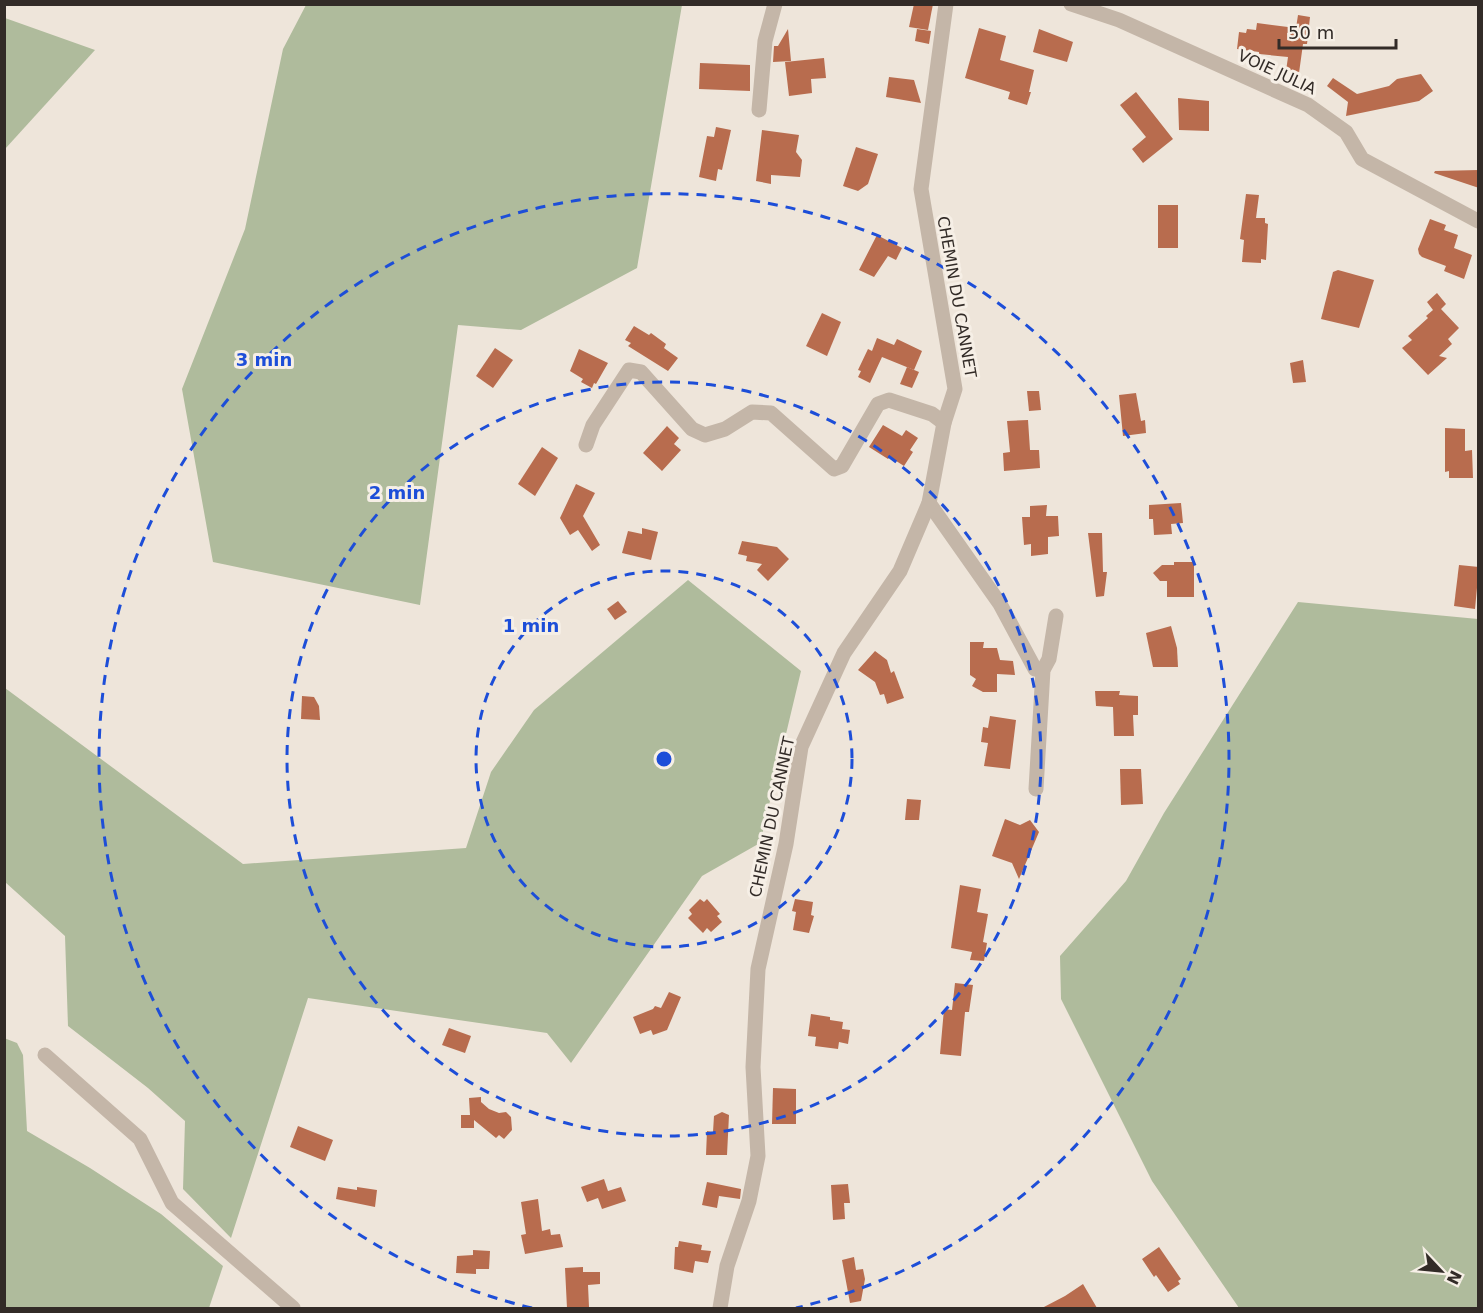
<svg xmlns="http://www.w3.org/2000/svg" width="1483" height="1313" viewBox="0 0 1483 1313" font-family="'DejaVu Sans',sans-serif">
  <rect width="100%" height="100%" fill="#eee5da"/>
  <g fill="#afbb9c">
    <polygon points="306,5 682,5 637,268 521,330 458,325 420,605 213,562 182,389 245,229 283,49"/>
    <polygon points="5,18 95,50 5,149 4,18"/>
    <polygon points="688,580 801,671 760,843 702,876 571,1063 547,1033 308,998 231,1238 183,1189 185,1121 148,1088 68,1026 65,936 5,882 5,688 243,864 466,848 491,772 534,710"/>
    <polygon points="1298,602 1478,619 1478,1308 1239,1308 1152,1181 1061,999 1060,956 1126,881 1164,813"/>
    <polygon points="4,1038 17,1043 23,1055 27,1131 90,1168 161,1214 223,1266 209,1308 5,1308"/>
  </g>
  <g fill="#b86c4e">
    <polygon points="914,4 933,4 928,30 909,27"/>
    <polygon points="1298,15 1310,17 1307,44 1303,44 1299,73 1286,71 1288,57 1259,54 1259,52 1237,49 1239,32 1246,33 1247,29 1256,30 1257,23 1296,28"/>
    <polygon points="979,28 1006,36 1000,60 1034,70 1029,92 1031,92 1027,105 1008,99 1010,92 965,78"/>
    <polygon points="788,29 791,61 773,62 774,46 778,46"/>
    <polygon points="917,29 931,31 929,44 915,41"/>
    <polygon points="1039,29 1073,42 1067,62 1033,52"/>
    <polygon points="824,58 826,78 811,79 812,93 789,96 785,62"/>
    <polygon points="700,63 750,65 750,91 699,89"/>
    <polygon points="1421,74 1433,91 1419,101 1346,116 1348,102 1327,86 1333,78 1357,94 1389,86 1397,79"/>
    <polygon points="889,77 914,80 921,103 886,97"/>
    <polygon points="1136,92 1173,139 1143,163 1132,149 1146,137 1120,105"/>
    <polygon points="1178,98 1209,101 1209,131 1179,130"/>
    <polygon points="716,127 731,130 722,170 718,169 716,181 699,177 707,136 714,137"/>
    <polygon points="762,130 799,135 796,152 802,160 800,177 771,175 771,184 756,181"/>
    <polygon points="856,147 878,154 868,184 858,191 843,186"/>
    <polygon points="1479,170 1479,188 1434,173 1435,171"/>
    <polygon points="1246,194 1259,195 1256,218 1265,218 1265,223 1268,224 1266,260 1261,259 1261,263 1242,262 1244,240 1240,239"/>
    <rect x="1158" y="205" width="20" height="43"/>
    <polygon points="1430,219 1446,225 1444,230 1458,235 1454,248 1472,255 1464,279 1444,271 1446,266 1422,257 1419,254 1418,249"/>
    <polygon points="877,235 902,248 896,260 888,256 874,277 859,270"/>
    <polygon points="1338,270 1374,280 1359,328 1321,319 1333,272"/>
    <polygon points="1437,293 1446,304 1441,309 1459,328 1448,339 1452,344 1439,356 1447,358 1428,375 1402,348 1412,340 1408,336 1428,318 1426,316 1433,310 1427,302"/>
    <polygon points="822,313 841,322 827,356 806,346"/>
    <polygon points="634,326 649,335 651,333 666,344 664,348 678,358 668,371 628,346 631,343 625,340"/>
    <polygon points="877,338 894,345 897,339 922,351 914,370 882,357 870,383 858,377 861,371 858,370 868,349 872,351"/>
    <polygon points="495,348 513,360 493,388 476,376"/>
    <polygon points="579,349 608,363 596,384 594,383 592,388 581,382 583,379 570,371"/>
    <polygon points="1303,360 1306,382 1293,383 1290,363"/>
    <polygon points="907,367 919,372 912,388 900,384"/>
    <polygon points="1027,391 1039,391 1041,410 1029,411"/>
    <polygon points="1136,393 1141,421 1145,420 1146,433 1123,436 1119,395"/>
    <polygon points="1028,420 1030,450 1039,450 1040,468 1004,471 1003,453 1010,452 1007,421"/>
    <polygon points="883,425 902,436 906,430 918,438 910,450 913,452 904,466 890,457 888,459 869,447"/>
    <polygon points="667,426 679,438 674,444 681,450 662,471 643,453"/>
    <polygon points="1445,428 1465,429 1465,451 1472,450 1473,478 1449,478 1449,471 1445,472"/>
    <polygon points="542,447 558,458 535,496 518,484"/>
    <polygon points="576,484 595,493 583,516 600,545 592,551 578,530 570,535 560,518"/>
    <polygon points="1181,503 1183,523 1171,524 1172,534 1154,535 1153,519 1149,519 1149,505"/>
    <polygon points="1047,505 1046,516 1058,516 1059,536 1048,537 1048,554 1031,556 1031,544 1024,545 1022,517 1030,517 1030,506"/>
    <polygon points="642,528 658,532 651,560 622,553 628,531 642,534"/>
    <polygon points="1088,533 1102,533 1103,572 1107,572 1104,596 1096,597"/>
    <polygon points="742,541 777,547 789,559 768,581 757,570 762,564 746,561 747,556 738,554"/>
    <polygon points="1174,562 1194,562 1194,597 1167,597 1167,581 1160,581 1153,573 1162,565 1174,565"/>
    <polygon points="1459,565 1479,567 1475,609 1454,606"/>
    <polygon points="618,601 627,612 615,620 607,609"/>
    <polygon points="1171,626 1177,648 1178,667 1153,667 1146,633"/>
    <polygon points="970,642 984,642 983,648 997,648 1000,660 1013,661 1015,675 997,674 997,692 983,692 972,686 976,679 970,675"/>
    <polygon points="875,651 887,660 891,673 894,671 904,698 887,704 884,694 880,695 875,682 858,670"/>
    <polygon points="1095,691 1120,691 1119,695 1138,696 1138,715 1133,715 1134,736 1114,736 1113,707 1096,706"/>
    <polygon points="302,696 314,697 319,706 320,720 301,719"/>
    <polygon points="990,716 1016,720 1010,769 984,766 988,743 981,742 983,727 988,728"/>
    <polygon points="1120,769 1141,769 1143,804 1121,805"/>
    <polygon points="907,799 921,800 919,820 905,820"/>
    <polygon points="1005,819 1020,825 1030,820 1039,832 1019,879 1012,863 992,856"/>
    <polygon points="960,885 981,889 977,912 988,914 983,942 987,943 984,961 970,960 972,952 951,948"/>
    <polygon points="700,899 704,902 707,899 720,914 717,916 722,922 711,932 707,928 703,933 688,918 692,914 689,910"/>
    <polygon points="795,899 813,902 811,915 814,916 809,933 793,930 796,912 792,911"/>
    <polygon points="955,983 973,985 969,1012 965,1012 961,1056 940,1054 944,1009 952,1010"/>
    <polygon points="669,992 681,997 667,1030 653,1035 651,1030 640,1034 633,1017 653,1009 655,1006 661,1008"/>
    <polygon points="811,1014 830,1017 830,1020 843,1022 842,1029 850,1030 848,1044 839,1042 838,1049 815,1046 816,1037 808,1036"/>
    <polygon points="449,1028 471,1036 465,1053 442,1045"/>
    <polygon points="773,1088 796,1089 796,1124 772,1124"/>
    <polygon points="481,1097 481,1102 489,1109 499,1113 506,1112 511,1117 512,1130 504,1139 499,1135 496,1138 474,1120 474,1128 461,1128 461,1115 470,1115 469,1098"/>
    <polygon points="722,1112 729,1115 727,1155 706,1155 707,1131 713,1132 714,1116"/>
    <polygon points="298,1126 333,1140 325,1161 290,1147"/>
    <polygon points="604,1179 608,1191 621,1187 626,1201 602,1209 598,1198 587,1202 581,1187"/>
    <polygon points="707,1182 741,1189 740,1199 719,1196 717,1208 702,1205"/>
    <polygon points="848,1184 850,1203 844,1203 845,1219 833,1220 831,1185"/>
    <polygon points="338,1187 357,1190 357,1187 377,1190 375,1207 336,1199"/>
    <polygon points="538,1199 542,1231 550,1229 551,1235 560,1234 563,1247 525,1254 521,1235 526,1234 521,1202"/>
    <polygon points="679,1241 702,1245 701,1250 711,1251 708,1263 695,1261 693,1273 674,1269 675,1247 678,1247"/>
    <polygon points="1159,1247 1181,1279 1178,1281 1180,1284 1168,1292 1156,1275 1154,1277 1142,1259"/>
    <polygon points="473,1250 490,1251 489,1269 476,1269 476,1274 456,1273 457,1256 473,1255"/>
    <polygon points="854,1257 856,1270 863,1269 865,1279 861,1301 850,1303 842,1260"/>
    <polygon points="583,1267 583,1272 600,1272 600,1284 588,1285 589,1307 567,1308 565,1268"/>
    <polygon points="1083,1284 1097,1308 1042,1308 1065,1296"/>
  </g>
  <g fill="none" stroke-linecap="round" stroke-linejoin="round">
    <g stroke="#c4b6a8" stroke-width="15">
      <polyline points="1071,4 1119,20 1308,105 1346,132 1362,159 1478,221"/>
      <polyline points="759,110 765,41 775,4"/>
      <polyline points="586,445 593,425 629,370 641,372 692,429 705,435 725,429 752,412 771,413 834,469 842,466 878,404 889,400 932,414 944,423"/>
      <polyline points="929,503 1000,604 1035,669 1043,670"/>
      <polyline points="1036,789 1043,670 1049,659 1056,616"/>
      <polyline points="45,1055 140,1139 172,1203 293,1308"/>
      <polyline points="720,1308 727,1266 749,1201 758,1156 753,1067 758,969 786,844 801,747 844,653 900,571 929,503 944,423 955,389 921,189 946,4"/>
    </g>
  </g>
  <g fill="none" stroke="#1d4ed8" stroke-width="3" stroke-dasharray="10 8">
    <circle cx="664" cy="759" r="188"/>
    <circle cx="664" cy="759" r="377"/>
    <path d="M532 1308A565 565 0 1 1 796 1308"/>
  </g>
  <g text-anchor="middle" dominant-baseline="central" stroke-width="6" stroke-linejoin="round" paint-order="stroke">
    <g font-size="16" fill="#322b27" stroke="#f6efe6">
      <text transform="translate(1277 72) rotate(25)">VOIE JULIA</text>
      <text transform="translate(957 297) rotate(80)">CHEMIN DU CANNET</text>
      <text transform="translate(772 817) rotate(-78)">CHEMIN DU CANNET</text>
    </g>
  </g>
  <circle cx="664" cy="759" r="9" fill="#1d4ed8" stroke="#f6efe6" stroke-width="3"/>
  <g font-size="18" text-anchor="middle" font-weight="bold" fill="#1d4ed8" stroke="#f6efe6" stroke-width="6" stroke-linejoin="round" paint-order="stroke">
    <text x="264" y="366">3 min</text>
    <text x="397" y="499">2 min</text>
    <text x="531" y="632">1 min</text>
  </g>
  <rect width="1483" height="1313" fill="none" stroke="#322b27" stroke-width="12"/>
  <g transform="translate(1441 1271) rotate(116)" stroke="#f6efe6" stroke-width="4.5" paint-order="stroke">
  <path d="M0-4.5L10 22L0 15L-10 22Z" fill="#322b27"/>
  <text y="-9" font-size="16" font-weight="bold" text-anchor="middle" fill="#322b27">N</text>
  </g>
  <path d="M1279 39v9h117v-9" fill="none" stroke="#322b27" stroke-width="3"/>
  <text x="1288" y="39" font-size="18" fill="#322b27" stroke="#f6efe6" stroke-width="4.5" paint-order="stroke">50 m</text>
</svg>
